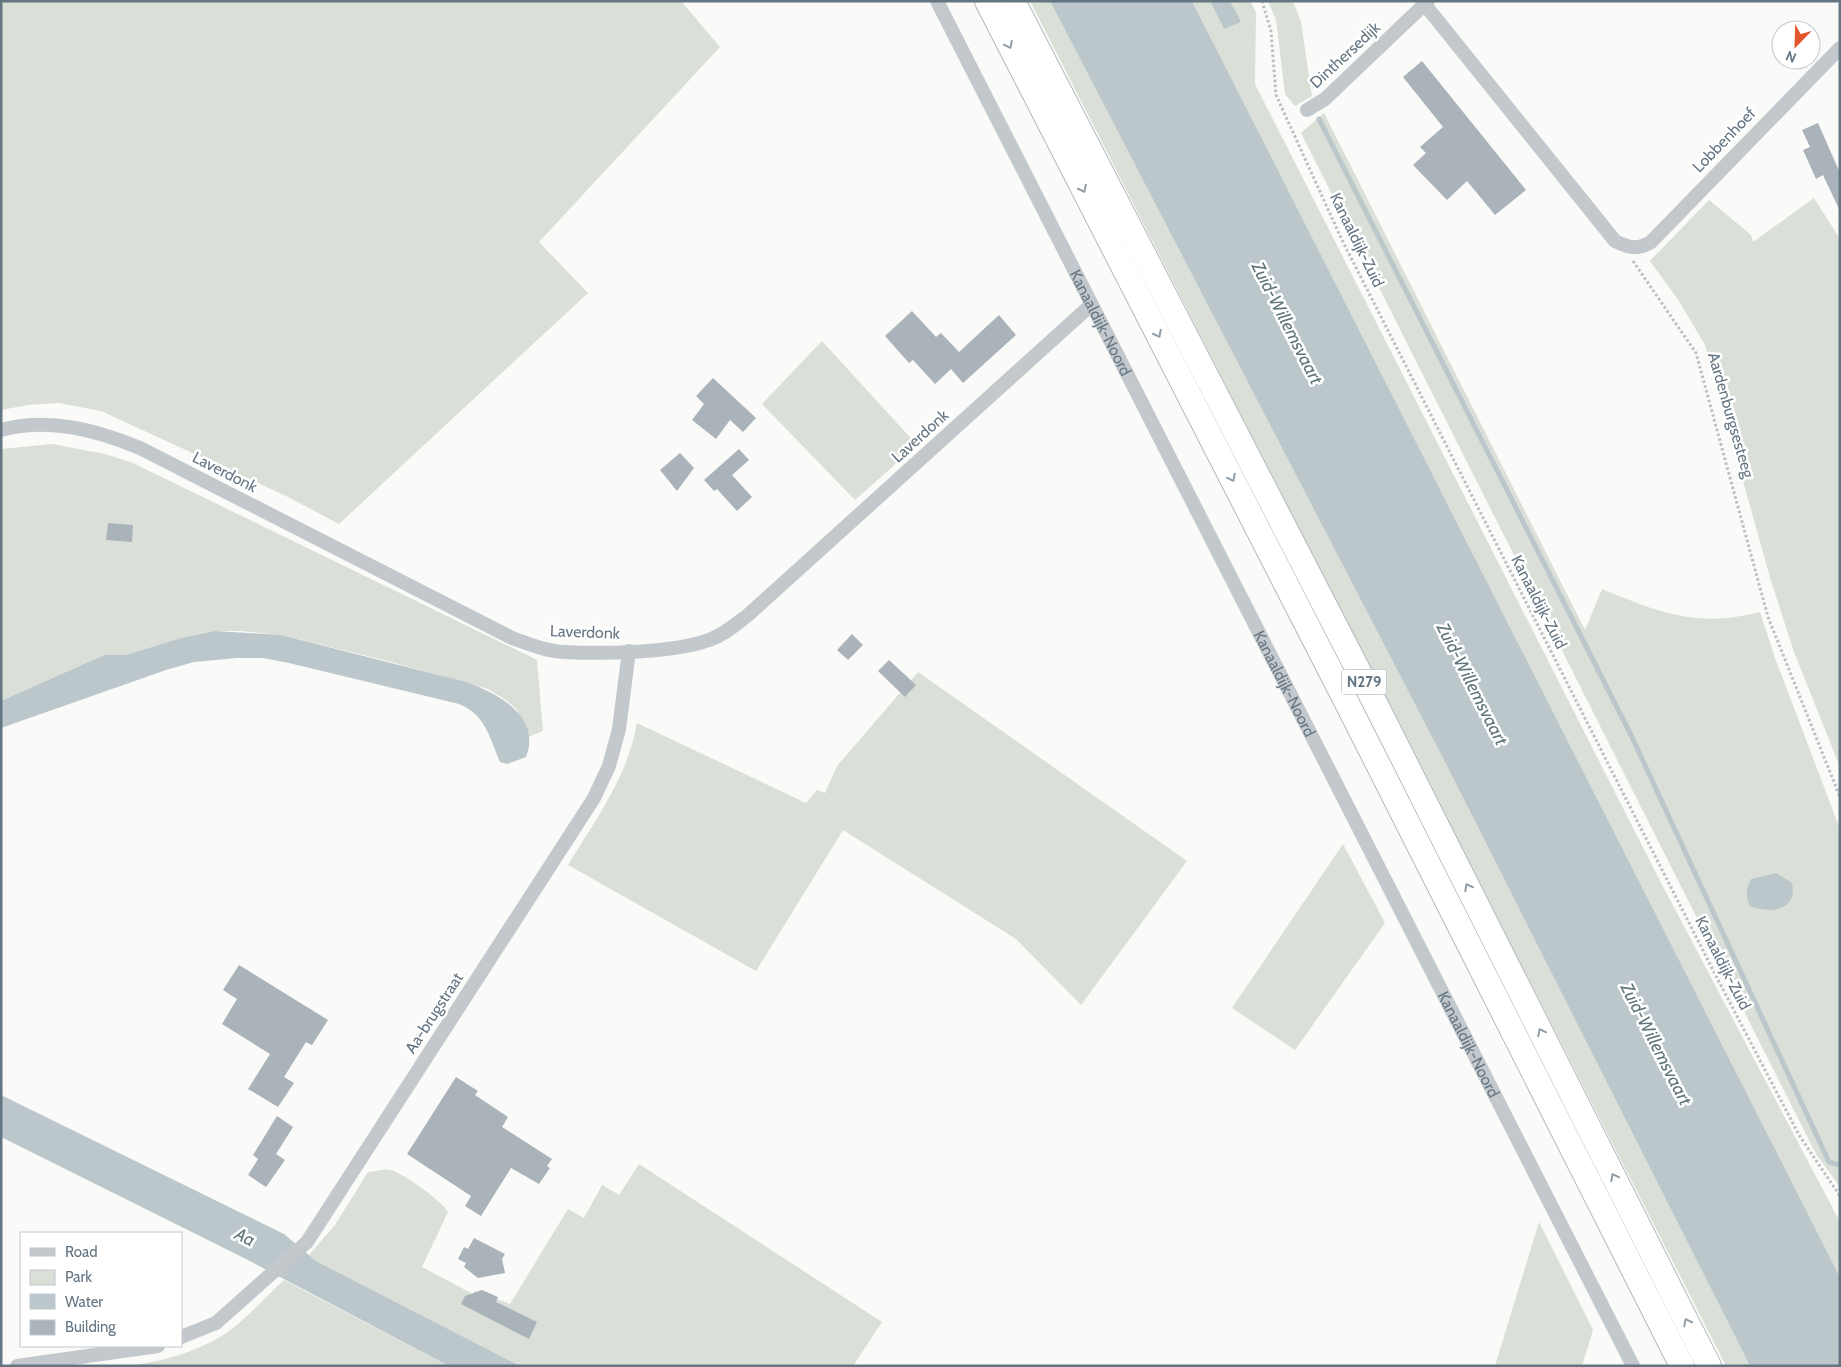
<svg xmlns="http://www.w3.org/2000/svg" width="1841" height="1367" viewBox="0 0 1841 1367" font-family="Cabin,sans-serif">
  <rect width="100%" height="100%" fill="#fafaf8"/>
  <g fill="#dadfd7">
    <polygon points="1,1 681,1 720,47 539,242 588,293 339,524 288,497 101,411 59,403 28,405 1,410"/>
    <polygon points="1030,1 1050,1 1447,766 1750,1366 1726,1366"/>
    <polygon points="1192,1 1210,1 1224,29 1240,22 1230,1 1250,1 1256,12 1255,84 1658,877 1840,1222 1840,1277"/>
    <polygon points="1268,1 1293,1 1301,22 1312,96 1295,106 1285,94 1276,20"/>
    <path d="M1324 113 1585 630 1602 589C1660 613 1698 628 1760 612L1775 658 1840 829V1187L1816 1154 1301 133Z"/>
    <polygon points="1814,198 1840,239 1840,767 1794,652 1771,581 1705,345 1679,301 1650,261 1709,200 1751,235 1753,242"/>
    <polygon points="822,341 917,445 855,500 762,404"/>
    <polygon points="52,444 105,454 133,463 537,660 543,731 528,737 517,710 506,700 488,689 384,660 281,635 240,631 215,631 181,638 126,655 104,655 1,701 1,449"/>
    <path d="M918 672 1187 861 1081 1005 1016 939 843 830 756 971 568 865C596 819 628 776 637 723L806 803 817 790 825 793 837 766Z"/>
    <polygon points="1343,844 1385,923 1295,1050 1232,1008"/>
    <path d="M639 1164 882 1322 853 1366H520L316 1261 309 1255 335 1225 368 1172C374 1172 385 1168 391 1170 402 1173 444 1202 448 1212L422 1267 473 1294 475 1291 510 1304 568 1209 584 1218 602 1185 619 1195Z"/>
    <polygon points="1539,1222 1593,1330 1582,1366 1495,1366"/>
    <path d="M284 1280 303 1290 449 1366H127C164 1362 208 1349 237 1325 253 1311 268 1295 284 1280Z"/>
  </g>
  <g fill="#bbc7cb">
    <polygon points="1050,1 1192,1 1840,1277 1840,1366 1750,1366 1447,766"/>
    <polygon points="1210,1 1230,1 1241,22 1224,29"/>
    <path d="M215 631 281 635 466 682C497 693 542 716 526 757L507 764 500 762C490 738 485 714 459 704L289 663 263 658H237L194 662 166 670 1 728V701L104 655H126L181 638Z"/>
    <path d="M1776 873 1792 883C1798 911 1770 914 1750 906 1745 895 1746 890 1751 879Z"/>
    <polygon points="1,1095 284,1234 316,1261 520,1366 449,1366 244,1258 1,1137"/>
  </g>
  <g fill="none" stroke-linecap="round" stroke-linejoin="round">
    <polyline stroke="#bbc7cb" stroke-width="5" points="1319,119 1631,735 1829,1162 1840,1165"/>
  </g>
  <g fill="#aab3b9">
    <polygon points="1422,61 1526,190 1495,215 1467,181 1447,200 1413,165 1426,153 1420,147 1443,127 1403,77"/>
    <polygon points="1818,123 1840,173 1840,211 1823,175 1816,179 1803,150 1810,147 1802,130"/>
    <polygon points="912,311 936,337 941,333 959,352 999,315 1016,335 963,383 951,369 935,384 913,360 909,363 885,336"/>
    <polygon points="713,378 756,418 743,432 730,420 716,439 692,420 704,404 696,396"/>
    <polygon points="739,449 749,460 732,475 752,497 737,511 717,489 714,491 704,480"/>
    <polygon points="680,453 694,468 677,491 660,470"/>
    <polygon points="108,523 133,525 132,542 106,540"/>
    <polygon points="852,634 863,645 848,660 837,650"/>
    <polygon points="889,660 916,685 905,697 878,671"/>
    <polygon points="239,965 328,1020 312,1045 306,1042 284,1077 294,1083 278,1107 248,1089 270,1054 222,1024 237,999 223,990"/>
    <polygon points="456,1077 478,1091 475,1095 508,1117 502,1127 552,1159 547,1166 550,1168 539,1184 511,1168 481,1216 465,1206 471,1196 407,1154"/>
    <polygon points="277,1116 293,1127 276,1154 285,1160 266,1187 248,1175 258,1159 253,1155"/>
    <polygon points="474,1238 505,1254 502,1259 505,1273 478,1278 464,1267 466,1263 458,1259 464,1247 468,1249"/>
    <polygon points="482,1290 498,1297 496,1302 537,1322 529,1339 461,1304 465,1296"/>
  </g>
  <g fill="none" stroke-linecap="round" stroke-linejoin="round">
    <defs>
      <g id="highway">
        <polyline points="987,1 1348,705 1682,1366"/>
        <polyline points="1013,1 1372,697 1709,1366"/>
      </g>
    </defs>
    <use href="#highway" stroke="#b4b9bd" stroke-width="26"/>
    <g stroke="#bbbfc2" stroke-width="3" stroke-dasharray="2.5 2.5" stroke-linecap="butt">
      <polyline points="1262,1 1271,31 1276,95 1342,240 1715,974 1799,1135 1840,1196"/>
      <polyline points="1633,261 1696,353 1768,617 1840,797"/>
    </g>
    <g stroke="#c3c8cc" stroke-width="14">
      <path id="s1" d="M937 1 1633 1366"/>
      <path d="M1422 1 1615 241C1629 248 1638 250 1651 242L1840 48"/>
      <polyline points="1307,110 1325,99 1428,1"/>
      <path d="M1 430C49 417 96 430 140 448L512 638C529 644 546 651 564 652 603 654 673 653 709 640 724 635 736 624 748 615L1091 305"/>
      <polyline points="181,1337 216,1323 307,1242 594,798 609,766 619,729 629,651"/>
      <polyline points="17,1366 158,1346"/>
    </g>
    <use href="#highway" stroke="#fff" stroke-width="24"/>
  </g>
  <defs><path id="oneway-chevron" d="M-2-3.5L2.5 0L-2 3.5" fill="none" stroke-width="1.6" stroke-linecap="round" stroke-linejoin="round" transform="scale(1.25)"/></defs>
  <g stroke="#939fa8">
    <use href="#oneway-chevron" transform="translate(1009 45) rotate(63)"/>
    <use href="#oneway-chevron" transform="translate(1083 189) rotate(63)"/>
    <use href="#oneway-chevron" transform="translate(1158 334) rotate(63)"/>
    <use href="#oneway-chevron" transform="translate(1232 478) rotate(63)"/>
    <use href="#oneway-chevron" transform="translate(1468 887) rotate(-117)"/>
    <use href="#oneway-chevron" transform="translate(1541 1032) rotate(-117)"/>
    <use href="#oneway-chevron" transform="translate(1614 1177) rotate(-117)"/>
    <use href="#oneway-chevron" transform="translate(1687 1322) rotate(-117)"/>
  </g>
  <g text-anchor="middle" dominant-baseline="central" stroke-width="5" stroke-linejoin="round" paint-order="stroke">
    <rect fill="#fff" stroke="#939fa8" stroke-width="1" x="1341.5" y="669.5" width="45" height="25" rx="4"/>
    <g font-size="15" font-weight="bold" fill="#657683">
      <text x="1364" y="682">N279</text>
    </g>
    <g font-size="16" fill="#657683" stroke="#fff">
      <text transform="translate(1345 55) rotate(-43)">Dinthersedijk</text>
      <text transform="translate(1724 140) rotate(-46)">Lobbenhoef</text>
      <text transform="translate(1357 240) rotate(64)">Kanaaldijk-Zuid</text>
      <text stroke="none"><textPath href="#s1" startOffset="361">Kanaaldijk-Noord</textPath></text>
      <text transform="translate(1731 415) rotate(74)">Aardenburgsesteeg</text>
      <text transform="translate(920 436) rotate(-42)">Laverdonk</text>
      <text transform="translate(225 472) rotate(27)">Laverdonk</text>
      <text transform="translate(1539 602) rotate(63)">Kanaaldijk-Zuid</text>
      <text transform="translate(585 632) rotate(2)">Laverdonk</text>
      <text stroke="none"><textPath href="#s1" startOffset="766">Kanaaldijk-Noord</textPath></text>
      <text transform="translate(1723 963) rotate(63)">Kanaaldijk-Zuid</text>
      <text transform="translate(434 1013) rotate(-57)">Aa-brugstraat</text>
      <text stroke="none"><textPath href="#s1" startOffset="1171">Kanaaldijk-Noord</textPath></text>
    </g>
    <g font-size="18" font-style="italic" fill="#60757c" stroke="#fff">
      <text transform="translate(1287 323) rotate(63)">Zuid-Willemsvaart</text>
      <text transform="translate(1472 684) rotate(63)">Zuid-Willemsvaart</text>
      <text transform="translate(1656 1044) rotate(63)">Zuid-Willemsvaart</text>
      <text transform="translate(245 1237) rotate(26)">Aa</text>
    </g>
  </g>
  <rect width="1841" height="1367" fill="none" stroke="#657683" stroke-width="5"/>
  <rect x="20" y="1232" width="162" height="115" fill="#ffffff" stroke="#c1c8cd"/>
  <rect x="30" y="1248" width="25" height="8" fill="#c3c8cc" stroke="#c1c8cd"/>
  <text x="65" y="1257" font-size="15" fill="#657683">Road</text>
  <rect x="30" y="1270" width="25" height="15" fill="#dadfd7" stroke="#c1c8cd"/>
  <text x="65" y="1282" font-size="15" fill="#657683">Park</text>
  <rect x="30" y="1294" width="25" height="15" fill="#bbc7cb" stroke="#c1c8cd"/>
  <text x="65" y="1307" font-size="15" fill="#657683">Water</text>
  <rect x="30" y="1320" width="25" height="15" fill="#aab3b9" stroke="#c1c8cd"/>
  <text x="65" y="1332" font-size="15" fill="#657683">Building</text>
  <g transform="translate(1796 45) rotate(203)"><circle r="24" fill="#ffffff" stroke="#c1c8cd"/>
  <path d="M0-4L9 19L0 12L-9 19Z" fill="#e4572e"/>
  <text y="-8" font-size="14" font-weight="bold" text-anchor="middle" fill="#657683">N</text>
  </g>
</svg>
